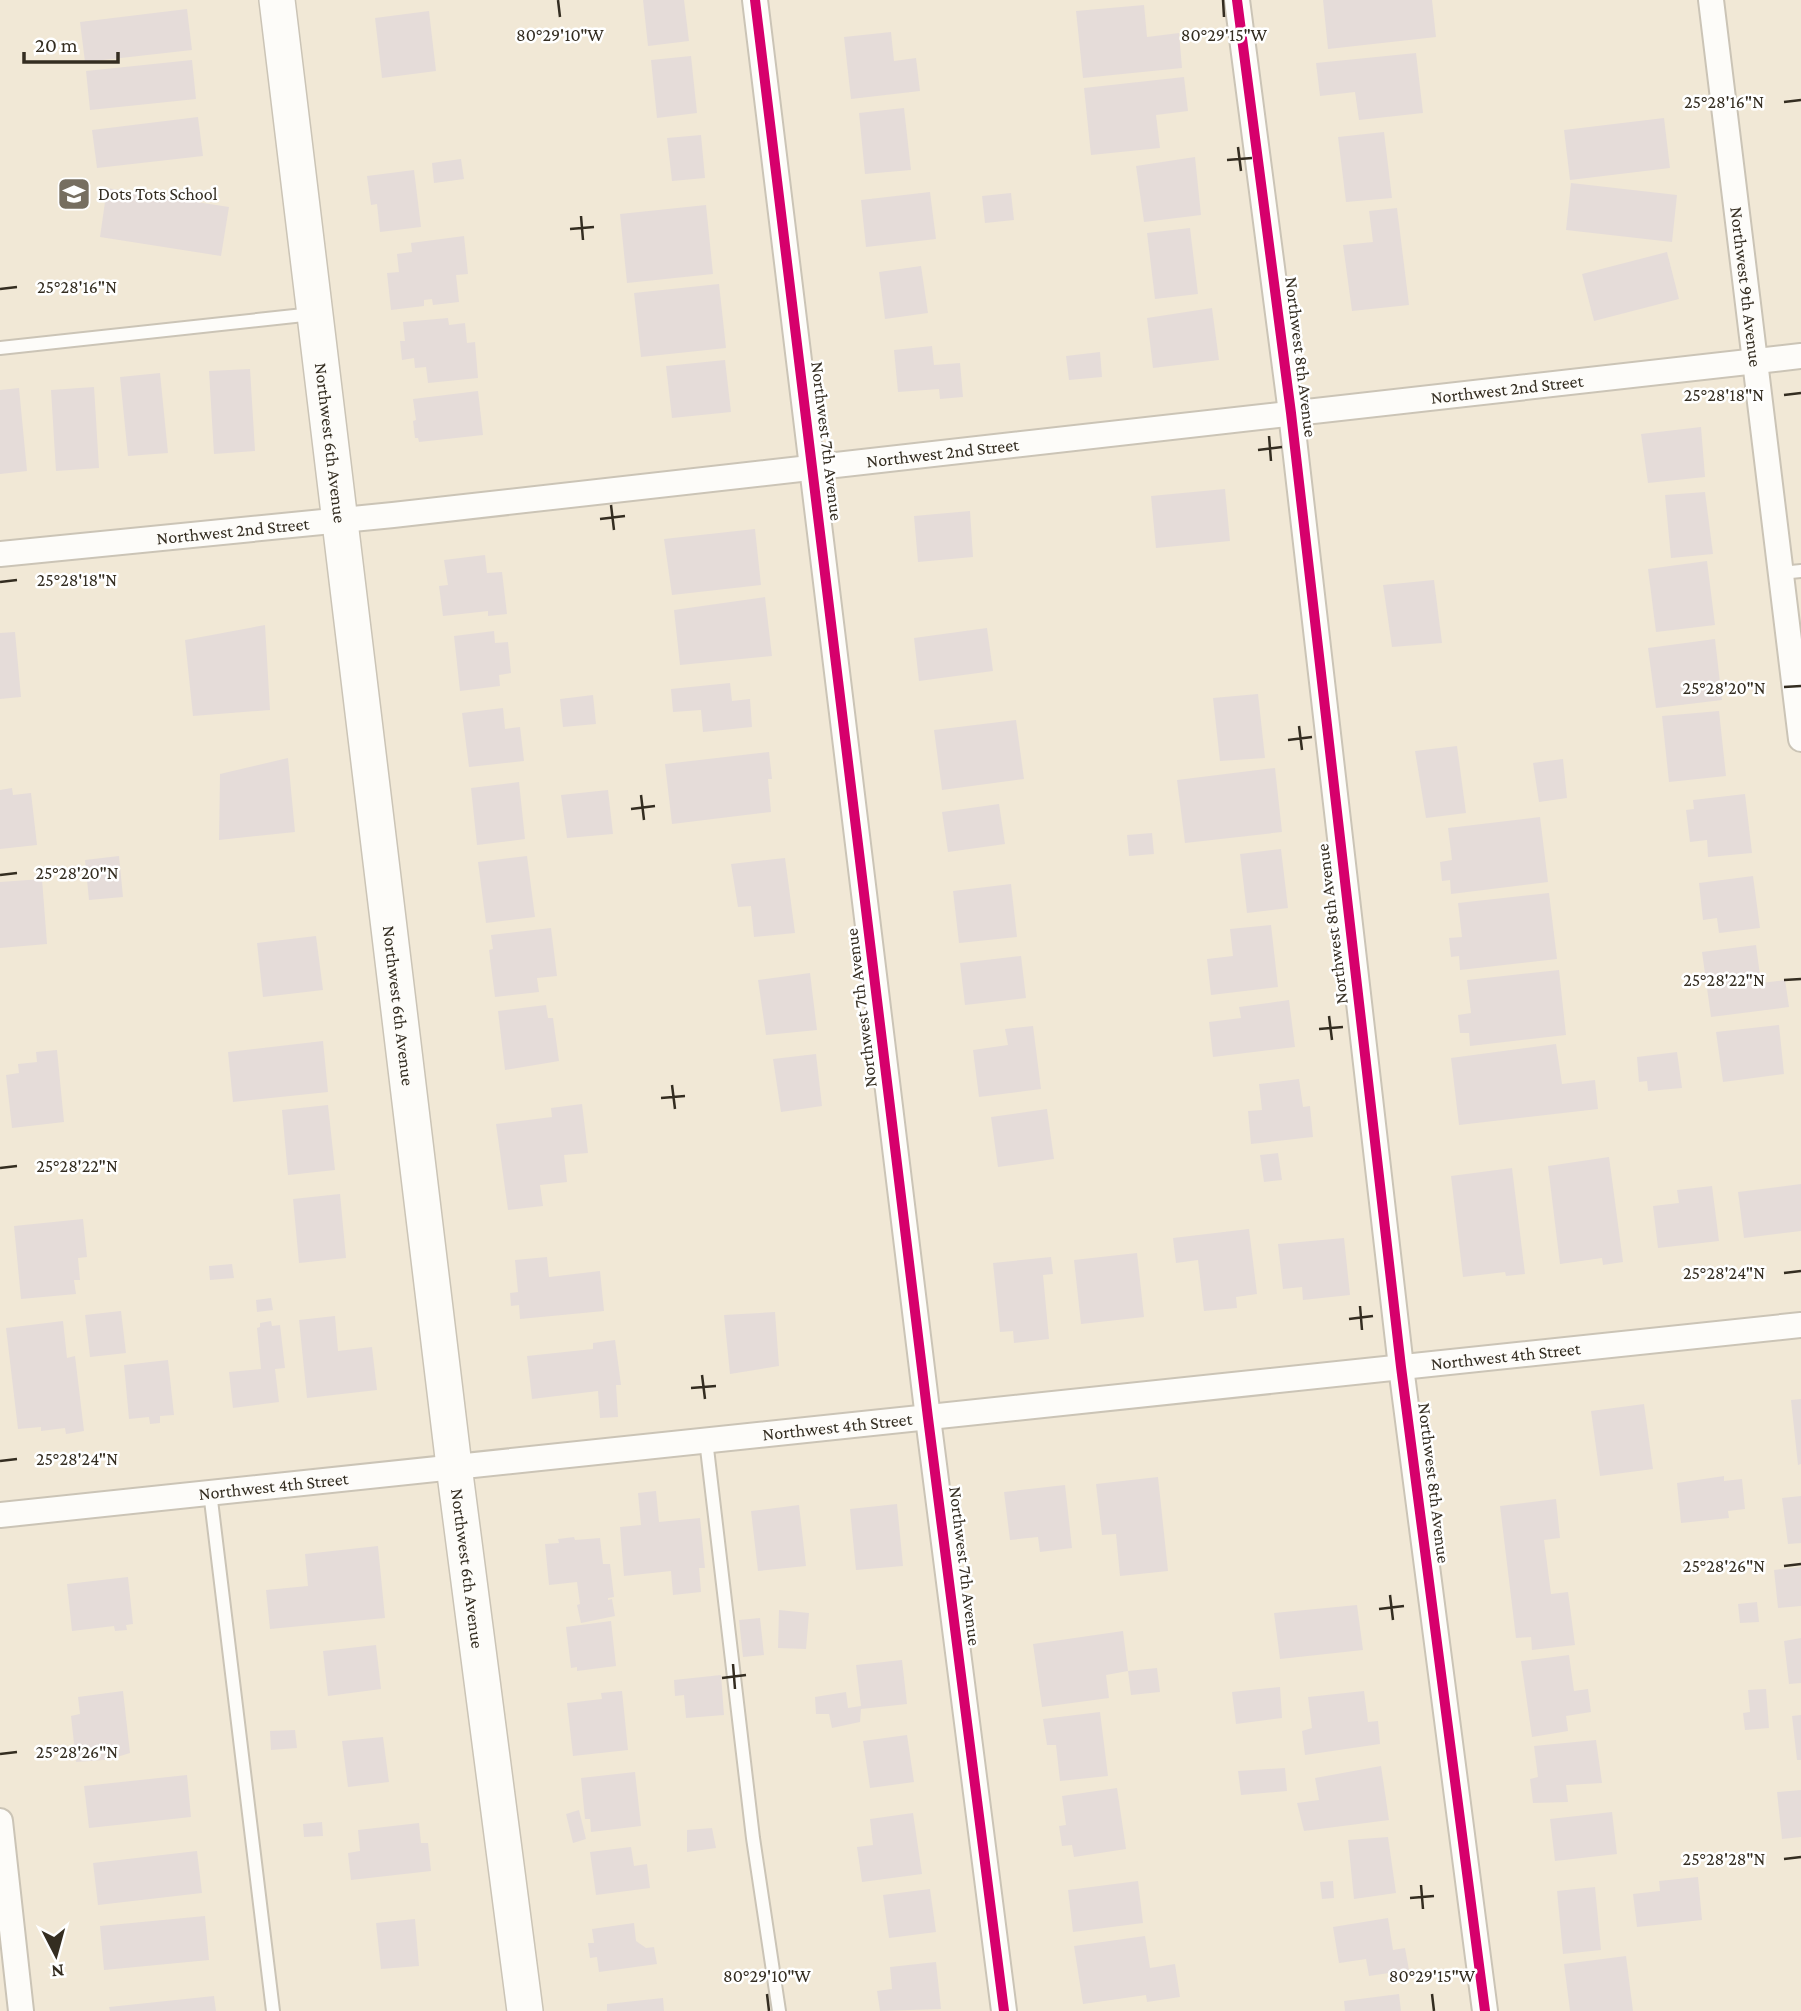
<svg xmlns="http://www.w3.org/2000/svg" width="1801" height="2011" viewBox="0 0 1801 2011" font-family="'Crimson Pro',serif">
  <rect width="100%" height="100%" fill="#f1e8d6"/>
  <g fill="#e5dcd9">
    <polygon points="643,0 684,0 689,41 648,46"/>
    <polygon points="1323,0 1432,0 1436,37 1328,49"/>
    <polygon points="1144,5 1147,37 1179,33 1182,68 1083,78 1076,11"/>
    <polygon points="187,9 192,50 85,62 80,22"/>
    <polygon points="429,11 436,71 382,78 375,18"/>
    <polygon points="891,32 894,61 916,58 920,91 851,99 844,37"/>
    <polygon points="1416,53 1423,113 1359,120 1355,92 1320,96 1316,63"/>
    <polygon points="691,56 697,113 657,118 651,60"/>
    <polygon points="192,60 196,99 90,110 86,71"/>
    <polygon points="1184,77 1188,111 1156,115 1160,148 1091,155 1084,88"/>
    <polygon points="904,108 911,170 865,174 859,113"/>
    <polygon points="198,117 203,156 97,168 92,130"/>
    <polygon points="1664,118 1670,168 1570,180 1564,130"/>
    <polygon points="1384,132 1392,198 1346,202 1338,137"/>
    <polygon points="701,135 705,178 672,181 667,138"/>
    <polygon points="1195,157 1201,215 1144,222 1136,166"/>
    <polygon points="461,159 464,179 434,183 432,163"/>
    <polygon points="414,170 421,227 380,232 377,204 371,205 367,176"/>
    <polygon points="1571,183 1677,195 1672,242 1566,230"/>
    <polygon points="107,188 229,207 221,256 100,237"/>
    <polygon points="930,192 936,239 866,247 861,200"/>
    <polygon points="1011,193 1014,220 985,223 982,196"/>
    <polygon points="706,205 713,274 627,283 620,214"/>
    <polygon points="1397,208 1409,305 1352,311 1343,245 1373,242 1369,211"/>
    <polygon points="1190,228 1198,294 1155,299 1147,233"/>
    <polygon points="464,236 468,274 456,275 459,302 433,305 432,299 424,300 424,306 391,310 387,273 399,272 397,254 412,252 411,243"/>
    <polygon points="1667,252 1679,299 1594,321 1582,274"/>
    <polygon points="921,266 928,313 885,319 879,272"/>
    <polygon points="719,284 726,348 641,357 634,293"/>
    <polygon points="1212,308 1219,360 1153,368 1147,318"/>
    <polygon points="448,318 449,325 465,323 467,343 475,342 478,378 428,383 426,367 415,368 414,358 402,360 400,341 405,341 403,322"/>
    <polygon points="932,346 934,365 960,363 963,397 940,399 939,389 898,392 894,350"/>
    <polygon points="1100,352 1102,377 1069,380 1066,356"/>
    <polygon points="725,360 731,412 672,418 666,366"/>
    <polygon points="250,369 255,451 214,454 209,371"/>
    <polygon points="160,373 168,453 128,456 120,377"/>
    <polygon points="94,387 99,468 56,471 51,390"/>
    <polygon points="19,388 27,471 0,474 0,390"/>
    <polygon points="478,391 483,435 419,442 418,438 415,438 413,421 416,420 413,399"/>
    <polygon points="1701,427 1705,477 1648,483 1641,434"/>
    <polygon points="1225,489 1230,541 1156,548 1151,496"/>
    <polygon points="1705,492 1713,554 1671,558 1665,495"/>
    <polygon points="970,511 973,557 918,562 914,516"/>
    <polygon points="755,529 761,585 672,595 664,539"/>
    <polygon points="485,555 487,573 502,572 507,614 488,616 488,611 443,616 439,586 448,585 444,560"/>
    <polygon points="1707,561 1715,625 1656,632 1648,569"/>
    <polygon points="1434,580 1442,643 1392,647 1383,585"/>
    <polygon points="765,597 772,656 680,665 674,610"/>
    <polygon points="265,625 270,710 193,716 185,640"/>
    <polygon points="987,628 993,671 919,681 914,638"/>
    <polygon points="494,631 495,643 508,642 511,673 499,675 500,686 460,691 454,636"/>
    <polygon points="15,632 21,697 0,699 0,633"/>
    <polygon points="1715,639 1722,700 1656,708 1648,648"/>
    <polygon points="730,683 732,701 750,699 752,727 703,732 701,710 673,712 671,689"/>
    <polygon points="1258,694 1265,758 1220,761 1213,698"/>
    <polygon points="593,695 596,724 563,727 560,699"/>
    <polygon points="503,708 505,729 520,727 524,761 469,767 462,713"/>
    <polygon points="1719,711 1726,776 1669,782 1662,716"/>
    <polygon points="1016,720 1024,779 942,790 934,730"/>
    <polygon points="1457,746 1466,813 1426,818 1415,751"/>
    <polygon points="769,752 772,779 768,779 771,812 672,824 665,764"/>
    <polygon points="288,758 295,832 219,840 220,774"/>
    <polygon points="1563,759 1567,798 1539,802 1533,763"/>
    <polygon points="1275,768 1282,832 1185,843 1177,780"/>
    <polygon points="519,782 525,839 477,845 471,788"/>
    <polygon points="12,788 13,795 31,793 37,845 0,849 0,790"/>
    <polygon points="608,790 613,834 567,838 561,795"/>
    <polygon points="1745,794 1752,853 1708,857 1707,840 1690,842 1686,810 1694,809 1693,800"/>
    <polygon points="999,804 1005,844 948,852 942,812"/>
    <polygon points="1540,817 1548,882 1451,894 1450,880 1442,881 1440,862 1452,860 1448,828"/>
    <polygon points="1152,833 1154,854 1129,856 1127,835"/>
    <polygon points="1281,849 1288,908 1247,913 1240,854"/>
    <polygon points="119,856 123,897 89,900 85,860"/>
    <polygon points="527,856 535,917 486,923 478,862"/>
    <polygon points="785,858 795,933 754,937 751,906 738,907 731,864"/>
    <polygon points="1753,876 1760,928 1719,933 1717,918 1703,920 1699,883"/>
    <polygon points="42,879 47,944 0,948 0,882"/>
    <polygon points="1011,884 1017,937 959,943 953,891"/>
    <polygon points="1549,893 1557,959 1460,970 1459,956 1451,957 1449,938 1462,937 1458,903"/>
    <polygon points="1271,925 1278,987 1211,995 1207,959 1233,956 1230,929"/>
    <polygon points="551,928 557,976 537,978 539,992 495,997 489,950 493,949 491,935"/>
    <polygon points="316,936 323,990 263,997 257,943"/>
    <polygon points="1756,945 1761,983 1785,980 1789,1007 1711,1017 1702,952"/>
    <polygon points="1021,956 1026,998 965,1005 960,963"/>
    <polygon points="1559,970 1566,1035 1470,1046 1469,1033 1460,1033 1458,1015 1471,1013 1467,980"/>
    <polygon points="810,973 817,1030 766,1035 758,980"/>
    <polygon points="1289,1000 1295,1047 1213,1057 1209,1022 1241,1018 1239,1007"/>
    <polygon points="546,1005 548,1018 553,1018 559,1061 505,1070 498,1011"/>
    <polygon points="1779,1025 1784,1074 1723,1082 1716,1032"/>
    <polygon points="1033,1026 1041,1089 979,1097 973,1050 1008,1045 1005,1029"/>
    <polygon points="323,1041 328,1092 233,1102 228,1052"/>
    <polygon points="1556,1044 1562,1084 1595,1080 1598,1109 1459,1125 1451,1058"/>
    <polygon points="57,1050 64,1122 12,1128 6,1075 19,1073 18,1064 37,1062 36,1052"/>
    <polygon points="1677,1052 1682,1088 1648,1091 1647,1081 1639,1082 1637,1057"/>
    <polygon points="816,1054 822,1106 781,1112 773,1059"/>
    <polygon points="1299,1079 1303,1107 1310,1106 1313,1137 1251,1144 1248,1111 1262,1110 1259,1084"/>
    <polygon points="582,1104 588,1153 564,1155 567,1182 540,1185 543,1206 508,1210 496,1124 552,1117 551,1108"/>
    <polygon points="328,1105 335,1170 288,1175 282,1110"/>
    <polygon points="1047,1109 1054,1159 998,1167 991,1117"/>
    <polygon points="1278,1153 1282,1180 1264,1182 1260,1155"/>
    <polygon points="1609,1157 1623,1262 1603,1265 1602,1258 1560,1264 1548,1166"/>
    <polygon points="1512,1168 1525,1274 1506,1276 1505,1272 1463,1277 1451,1176"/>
    <polygon points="1801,1184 1801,1231 1744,1238 1738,1192"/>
    <polygon points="1712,1186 1719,1241 1658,1248 1653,1206 1679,1203 1677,1190"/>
    <polygon points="340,1194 346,1258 299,1263 293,1199"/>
    <polygon points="83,1219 87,1257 78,1258 80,1280 74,1280 76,1294 21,1299 14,1226"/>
    <polygon points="1249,1229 1257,1294 1236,1297 1237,1308 1204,1311 1198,1260 1176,1263 1173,1238"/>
    <polygon points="1344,1238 1350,1295 1303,1300 1302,1287 1283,1289 1278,1244"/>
    <polygon points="1137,1253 1144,1317 1081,1324 1074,1260"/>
    <polygon points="547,1257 549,1277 600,1271 604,1311 520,1319 519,1305 511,1306 510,1293 518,1292 515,1260"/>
    <polygon points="1051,1257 1053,1274 1043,1275 1049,1339 1014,1343 1013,1331 1000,1332 993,1263"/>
    <polygon points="232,1264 234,1278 210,1280 209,1266"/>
    <polygon points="271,1298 273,1310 257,1312 256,1300"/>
    <polygon points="121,1311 126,1353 90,1357 85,1315"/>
    <polygon points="775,1312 779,1366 730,1374 724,1315"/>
    <polygon points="335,1316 338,1351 372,1347 377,1390 307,1398 299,1320"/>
    <polygon points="63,1321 67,1358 75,1356 84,1431 66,1434 65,1428 41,1431 41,1427 18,1429 6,1328"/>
    <polygon points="271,1321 272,1326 280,1325 285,1368 275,1369 279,1402 233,1408 229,1372 261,1369 257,1328 260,1327 260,1323"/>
    <polygon points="615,1340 621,1385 616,1385 618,1417 600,1418 598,1391 532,1399 527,1356 593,1349 593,1343"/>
    <polygon points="168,1360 174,1415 160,1416 160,1423 150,1424 149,1417 129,1419 124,1365"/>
    <polygon points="1801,1399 1801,1464 1798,1465 1791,1400"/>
    <polygon points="1644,1404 1653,1469 1600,1476 1591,1411"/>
    <polygon points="1724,1476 1724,1481 1742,1479 1745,1509 1728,1511 1729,1518 1681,1523 1677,1483"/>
    <polygon points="1158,1477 1168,1571 1120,1576 1116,1534 1102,1535 1096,1484"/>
    <polygon points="1065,1485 1072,1548 1040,1552 1038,1537 1010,1540 1004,1492"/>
    <polygon points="656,1491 659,1522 700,1518 705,1568 699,1568 701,1592 673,1595 671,1571 624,1576 620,1527 641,1525 638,1493"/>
    <polygon points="1801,1496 1801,1543 1788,1544 1782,1498"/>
    <polygon points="1556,1499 1560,1538 1544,1540 1551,1594 1568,1592 1575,1645 1532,1650 1531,1637 1516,1638 1500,1506"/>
    <polygon points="897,1504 903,1566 856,1570 850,1509"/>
    <polygon points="799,1505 806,1566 758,1571 751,1511"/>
    <polygon points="574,1537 575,1540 600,1538 603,1564 610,1564 614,1597 608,1598 608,1600 612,1599 615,1616 581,1623 577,1605 580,1604 577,1582 549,1585 545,1544 559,1543 558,1539"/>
    <polygon points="378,1546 385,1618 270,1629 266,1590 308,1586 305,1554"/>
    <polygon points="1801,1567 1801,1606 1778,1608 1774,1570"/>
    <polygon points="128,1577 133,1624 126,1625 127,1630 115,1631 114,1626 72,1631 67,1584"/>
    <polygon points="1757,1602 1759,1622 1740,1623 1738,1604"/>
    <polygon points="1357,1605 1363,1650 1280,1659 1274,1613"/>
    <polygon points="779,1610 809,1613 806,1649 778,1648"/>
    <polygon points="760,1618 764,1655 743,1657 739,1620"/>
    <polygon points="611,1621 616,1666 577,1671 577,1667 571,1668 566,1627"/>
    <polygon points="1123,1631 1128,1671 1106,1675 1109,1698 1042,1707 1033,1644"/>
    <polygon points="1801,1638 1801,1683 1789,1684 1784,1641"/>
    <polygon points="376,1645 381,1689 328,1696 323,1651"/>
    <polygon points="1569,1655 1574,1691 1588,1689 1591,1712 1566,1716 1568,1731 1532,1737 1521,1661"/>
    <polygon points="902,1660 907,1704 861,1709 860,1722 832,1728 829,1714 816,1714 815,1697 846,1692 848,1708 861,1706 856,1665"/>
    <polygon points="1157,1668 1160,1692 1131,1695 1128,1671"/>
    <polygon points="721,1675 724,1715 686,1718 684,1695 675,1696 674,1680"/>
    <polygon points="1280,1687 1282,1718 1236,1724 1232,1692"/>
    <polygon points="1766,1689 1769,1728 1745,1730 1743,1713 1750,1712 1748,1690"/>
    <polygon points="123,1691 130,1753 117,1757 118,1759 76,1762 71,1716 80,1714 78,1697"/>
    <polygon points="622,1691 628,1750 573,1756 567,1703 602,1699 601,1693"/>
    <polygon points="1364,1691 1368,1722 1378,1721 1380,1744 1305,1755 1302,1731 1312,1728 1308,1697"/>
    <polygon points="1100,1712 1108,1776 1060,1781 1056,1745 1047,1745 1043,1719"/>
    <polygon points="1801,1715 1801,1760 1797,1760 1792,1716"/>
    <polygon points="295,1730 297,1748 271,1750 270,1731"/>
    <polygon points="907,1735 914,1782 870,1788 863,1741"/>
    <polygon points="383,1737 389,1782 348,1787 342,1741"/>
    <polygon points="1596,1740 1602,1783 1566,1785 1568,1802 1533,1803 1530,1779 1538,1777 1534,1746"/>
    <polygon points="1381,1766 1389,1820 1304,1831 1297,1803 1319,1800 1315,1778"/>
    <polygon points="1285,1768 1287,1791 1241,1795 1238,1771"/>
    <polygon points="635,1772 641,1826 591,1832 590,1819 585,1819 581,1778"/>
    <polygon points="187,1775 191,1817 89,1828 84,1786"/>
    <polygon points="1117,1788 1126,1849 1074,1857 1072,1845 1062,1846 1059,1826 1066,1825 1062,1796"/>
    <polygon points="1801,1790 1801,1837 1782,1839 1777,1792"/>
    <polygon points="579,1810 586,1839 573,1843 566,1814"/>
    <polygon points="1612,1812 1617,1854 1555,1861 1550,1819"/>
    <polygon points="913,1813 922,1874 862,1882 857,1847 873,1845 870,1819"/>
    <polygon points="322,1822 323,1836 304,1837 303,1824"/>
    <polygon points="419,1823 421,1843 428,1843 431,1871 351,1880 348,1853 360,1851 358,1830"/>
    <polygon points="712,1828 716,1848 687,1852 687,1830"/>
    <polygon points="1388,1837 1396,1893 1354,1899 1348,1840"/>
    <polygon points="631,1847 634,1866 647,1864 650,1888 596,1895 590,1852"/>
    <polygon points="197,1851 202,1893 98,1905 93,1863"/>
    <polygon points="1698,1877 1702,1920 1637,1927 1633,1894 1660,1891 1659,1881"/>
    <polygon points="1138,1881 1143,1923 1073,1932 1068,1890"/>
    <polygon points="1333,1881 1334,1898 1322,1899 1320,1882"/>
    <polygon points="1595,1887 1601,1950 1563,1954 1557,1891"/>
    <polygon points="930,1889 936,1932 889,1938 883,1895"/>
    <polygon points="205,1916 209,1960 104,1970 100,1926"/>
    <polygon points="1388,1918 1393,1950 1405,1948 1409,1970 1369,1976 1366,1959 1339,1963 1333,1927"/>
    <polygon points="415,1919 419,1966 381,1969 376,1923"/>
    <polygon points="634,1923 636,1941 646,1948 654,1947 657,1964 599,1972 597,1957 590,1958 588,1943 594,1943 592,1929"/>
    <polygon points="1145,1936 1150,1968 1175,1964 1180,1997 1147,2002 1146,1995 1083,2004 1074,1946"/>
    <polygon points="1626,1956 1633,2011 1570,2011 1564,1964"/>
    <polygon points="936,1962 941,2009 880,2011 877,1991 892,1989 890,1967"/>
    <polygon points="1399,1994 1401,2011 1345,2011 1344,2001"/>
    <polygon points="214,1996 216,2011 110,2011 109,2007"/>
    <polygon points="663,1998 664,2011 607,2011 607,2004"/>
  </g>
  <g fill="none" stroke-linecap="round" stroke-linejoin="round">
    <defs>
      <g id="lane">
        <polyline points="0,348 313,314"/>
        <polyline points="1781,573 1801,571"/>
        <polyline points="706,1440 753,1838 779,2011"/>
        <polyline points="210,1492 273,2011"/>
      </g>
      <g id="street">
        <polyline points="755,0 928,1418 1004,2011"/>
        <polyline points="1237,0 1291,413 1401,1367 1485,2011"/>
        <path id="s1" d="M1711 0 1801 739"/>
        <path id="s2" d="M0 554 393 515 1801 356"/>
        <path id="s3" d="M0 1515 1801 1325"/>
        <polyline points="0,1821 21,2011"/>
      </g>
      <g id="secondary">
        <path id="s4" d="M277 0 454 1466 525 2011"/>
      </g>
    </defs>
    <use href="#lane" stroke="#cbc4b6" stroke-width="16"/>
    <use href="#street" stroke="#cbc4b6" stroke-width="28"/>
    <use href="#secondary" stroke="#cbc4b6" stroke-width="38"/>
    <use href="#lane" stroke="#fdfcf9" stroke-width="12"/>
    <use href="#street" stroke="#fdfcf9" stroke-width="24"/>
    <use href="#secondary" stroke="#fdfcf9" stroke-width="35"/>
    <defs>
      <g id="cycleway">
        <polyline points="755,0 928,1418 1004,2011"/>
        <polyline points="1237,0 1291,413 1401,1367 1485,2011"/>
      </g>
    </defs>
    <use href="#cycleway" stroke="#fff" stroke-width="15"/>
    <use href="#cycleway" stroke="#d6006c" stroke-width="10"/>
  </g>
  <path fill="none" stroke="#342d21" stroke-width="2.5" d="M558 0 560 17M1223 0 1224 17M1784 102 1801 100M1238 147 1241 171M1227 160 1252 158M581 216 583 240M570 229 594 227M0 289 17 287M1784 395 1801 393M1269 436 1271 461M1258 450 1282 447M611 505 614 530M600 519 625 516M0 582 17 580M1784 687 1801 686M1299 726 1302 750M1288 740 1312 737M641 795 644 820M631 809 655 806M0 875 17 873M1784 980 1801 979M1329 1016 1332 1040M1319 1029 1343 1027M672 1085 675 1109M661 1098 685 1096M0 1168 17 1166M1784 1273 1801 1271M1360 1306 1362 1330M1349 1319 1373 1316M702 1375 705 1399M691 1388 716 1386M0 1461 17 1459M1784 1566 1801 1564M1390 1595 1393 1620M1379 1609 1404 1606M733 1664 735 1689M722 1678 746 1675M0 1754 17 1752M1784 1859 1801 1857M1421 1885 1423 1909M1410 1898 1434 1896M767 1994 769 2011M1432 1994 1434 2011"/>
  <defs>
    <symbol id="school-square" viewBox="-11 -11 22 22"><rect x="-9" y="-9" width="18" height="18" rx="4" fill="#766e60" stroke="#fff"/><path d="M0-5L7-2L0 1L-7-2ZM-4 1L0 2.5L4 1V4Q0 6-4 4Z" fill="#fff"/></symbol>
  </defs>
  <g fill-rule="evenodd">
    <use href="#school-square" x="55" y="175" width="38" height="38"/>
  </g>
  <g text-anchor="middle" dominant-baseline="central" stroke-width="5" stroke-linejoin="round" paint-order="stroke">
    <g font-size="18" fill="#342d21" stroke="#fff" text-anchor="start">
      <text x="98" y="194">Dots Tots School</text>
    </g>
    <g font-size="18" fill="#342d21" stroke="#fff">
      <text stroke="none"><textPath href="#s1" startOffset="289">Northwest 9th Avenue</textPath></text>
      <text transform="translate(1301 357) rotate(83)">Northwest 8th Avenue</text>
      <text stroke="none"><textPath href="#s2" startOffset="1516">Northwest 2nd Street</textPath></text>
      <text transform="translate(827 441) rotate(83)">Northwest 7th Avenue</text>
      <text stroke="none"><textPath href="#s4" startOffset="446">Northwest 6th Avenue</textPath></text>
      <text stroke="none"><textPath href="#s2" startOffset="948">Northwest 2nd Street</textPath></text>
      <text stroke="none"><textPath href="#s2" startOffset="234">Northwest 2nd Street</textPath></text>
      <text transform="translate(1332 924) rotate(-97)">Northwest 8th Avenue</text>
      <text stroke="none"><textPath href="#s4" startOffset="1013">Northwest 6th Avenue</textPath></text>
      <text transform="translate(861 1008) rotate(-97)">Northwest 7th Avenue</text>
      <text stroke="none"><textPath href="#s3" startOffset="1514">Northwest 4th Street</textPath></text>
      <text stroke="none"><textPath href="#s3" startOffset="842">Northwest 4th Street</textPath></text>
      <text transform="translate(1434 1483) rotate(83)">Northwest 8th Avenue</text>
      <text stroke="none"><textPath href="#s3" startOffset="275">Northwest 4th Street</textPath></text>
      <text transform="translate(965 1566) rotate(83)">Northwest 7th Avenue</text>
      <text stroke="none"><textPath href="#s4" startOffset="1580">Northwest 6th Avenue</textPath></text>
    </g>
  </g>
  <g font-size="18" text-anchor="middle" fill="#342d21" stroke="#fff" stroke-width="5" stroke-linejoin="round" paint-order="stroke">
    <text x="560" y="41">80°29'10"W</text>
    <text x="1224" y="41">80°29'15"W</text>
    <text x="1724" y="108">25°28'16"N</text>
    <text x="77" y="293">25°28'16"N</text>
    <text x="1724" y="401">25°28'18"N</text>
    <text x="77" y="586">25°28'18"N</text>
    <text x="1724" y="694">25°28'20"N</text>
    <text x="77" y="879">25°28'20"N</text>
    <text x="1724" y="986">25°28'22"N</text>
    <text x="77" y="1172">25°28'22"N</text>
    <text x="1724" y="1279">25°28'24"N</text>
    <text x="77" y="1465">25°28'24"N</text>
    <text x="1724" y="1572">25°28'26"N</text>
    <text x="77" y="1758">25°28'26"N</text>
    <text x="1724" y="1865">25°28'28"N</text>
    <text x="767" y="1982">80°29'10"W</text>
    <text x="1432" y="1982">80°29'15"W</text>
  </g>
  <g transform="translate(56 1955) rotate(174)" stroke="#ffffff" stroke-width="5" paint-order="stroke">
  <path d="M0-5L12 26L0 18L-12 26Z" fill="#342d21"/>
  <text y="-10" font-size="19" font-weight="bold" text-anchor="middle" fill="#342d21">N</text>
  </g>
  <path d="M24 52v10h94v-10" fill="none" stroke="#342d21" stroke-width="3.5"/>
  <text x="35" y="52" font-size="21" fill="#342d21" stroke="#ffffff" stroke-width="5" paint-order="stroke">20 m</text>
</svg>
